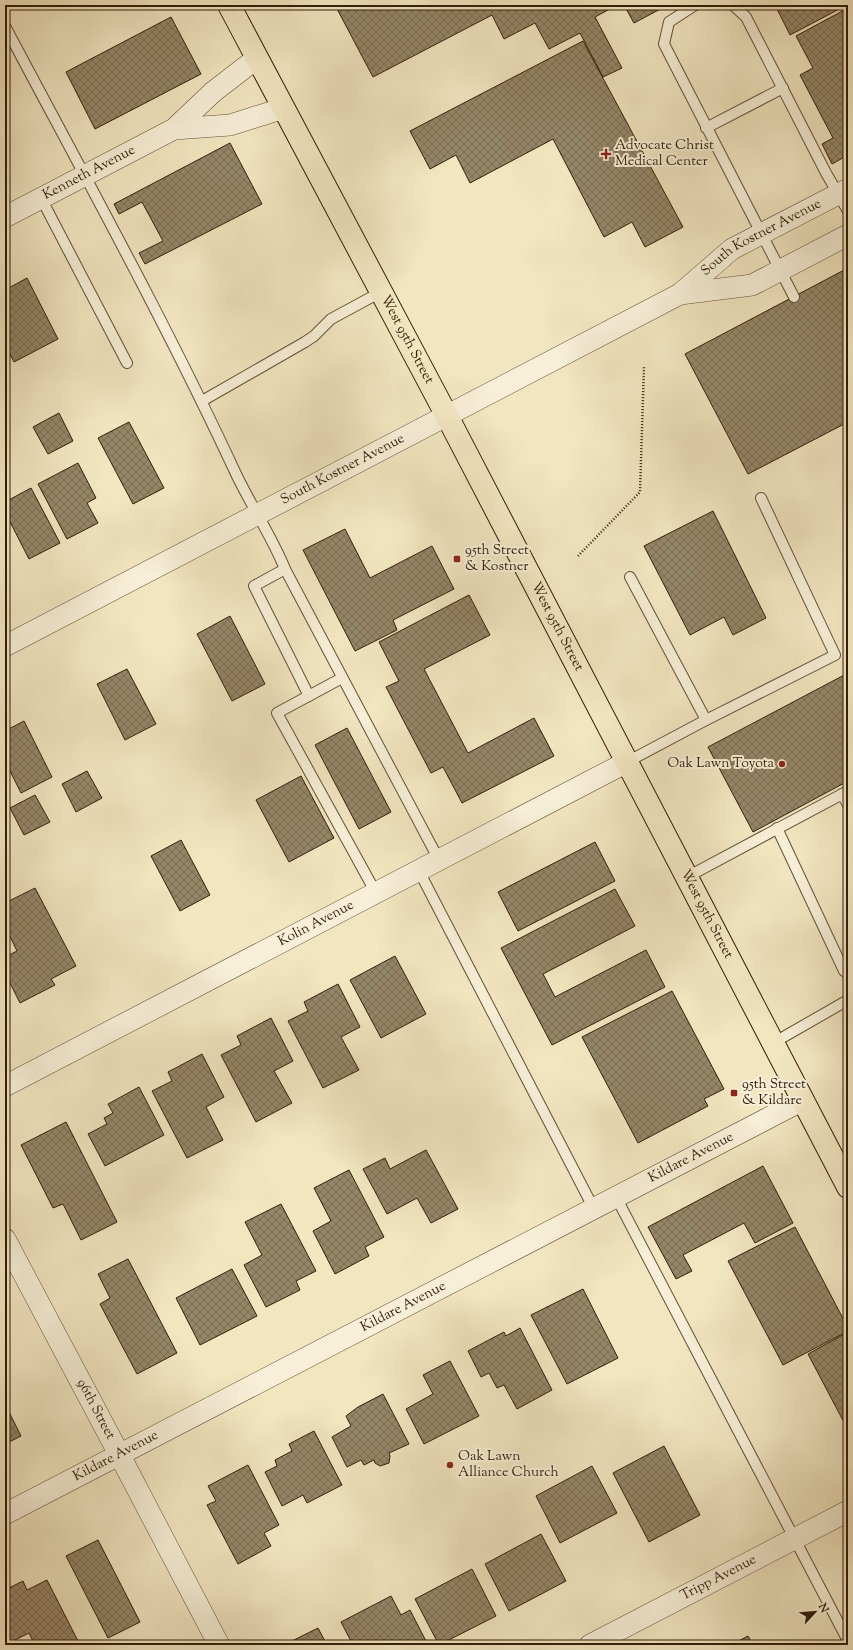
<svg xmlns="http://www.w3.org/2000/svg" width="853" height="1650" viewBox="0 0 853 1650" font-family="'Sorts Mill Goudy',serif">
  <defs>
    <pattern id="building-cross-hatch" width="8" height="8" patternUnits="userSpaceOnUse"><rect width="8" height="8" fill="#958668"/><path d="M0 0l8 8M0 8l8-8" fill="none" stroke="#7a6d54"/></pattern>
  </defs>
  <rect width="100%" height="100%" fill="#f2e6c1"/>
  <filter id="stains"><feTurbulence type="fractalNoise" baseFrequency=".005" numOctaves="4"/><feColorMatrix values="0 0 0 0 .2 0 0 0 0 .09 0 0 0 0 .02 0 0 0 .5 -.17"/></filter>
  <radialGradient id="worn" r=".72"><stop offset=".6" stop-color="#630" stop-opacity="0"/><stop offset="1" stop-color="#630" stop-opacity=".3"/></radialGradient>
  <g fill="url(#building-cross-hatch)" stroke="#311e08">
    <polygon points="335,5 617,5 595,17 622,68 603,77 580,33 549,49 535,23 504,39 492,15 373,77"/>
    <polygon points="624,5 668,5 634,23"/>
    <polygon points="775,5 847,5 790,35"/>
    <polygon points="848,8 848,155 832,164 822,144 833,138 800,75 813,68 796,36"/>
    <polygon points="171,17 201,74 95,129 66,72"/>
    <polygon points="583,41 683,227 645,247 632,222 604,237 553,139 470,183 456,155 430,169 410,131"/>
    <polygon points="230,143 262,204 145,264 139,253 163,241 142,202 119,214 114,204"/>
    <polygon points="848,268 848,422 748,474 685,354"/>
    <polygon points="27,278 58,339 14,362 5,345 5,290"/>
    <polygon points="59,413 73,441 48,454 33,427"/>
    <polygon points="5,418 10,428 5,431"/>
    <polygon points="129,422 164,488 133,504 98,438"/>
    <polygon points="78,463 96,498 87,503 98,523 67,539 38,484"/>
    <polygon points="31,488 60,543 29,559 5,512 5,502"/>
    <polygon points="713,511 766,618 733,635 724,617 690,635 644,546"/>
    <polygon points="345,529 370,578 432,546 454,589 393,620 397,630 355,651 303,550"/>
    <polygon points="5,562 10,571 5,573"/>
    <polygon points="469,595 490,635 424,669 468,753 534,718 554,756 462,803 443,767 431,773 386,687 399,681 379,642"/>
    <polygon points="230,616 265,684 232,701 197,634"/>
    <polygon points="127,669 156,724 125,740 97,684"/>
    <polygon points="848,673 848,781 753,832 708,747"/>
    <polygon points="24,721 52,777 21,793 5,761 5,731"/>
    <polygon points="347,728 391,812 359,829 315,745"/>
    <polygon points="87,771 102,798 76,812 62,784"/>
    <polygon points="301,776 334,838 289,862 256,800"/>
    <polygon points="35,795 50,822 24,835 10,808"/>
    <polygon points="181,840 210,895 180,911 151,856"/>
    <polygon points="595,842 615,881 518,931 498,892"/>
    <polygon points="35,888 76,966 51,979 55,985 20,1003 5,973 5,957 17,951 5,926 5,903"/>
    <polygon points="615,889 635,926 543,974 555,997 646,950 665,987 552,1045 501,948"/>
    <polygon points="395,956 426,1014 381,1038 350,980"/>
    <polygon points="338,984 360,1027 341,1037 359,1070 323,1088 288,1021 308,1011 304,1002"/>
    <polygon points="672,991 724,1089 704,1099 708,1106 638,1143 582,1037"/>
    <polygon points="271,1018 293,1061 274,1071 292,1103 256,1122 221,1055 241,1045 237,1036"/>
    <polygon points="202,1054 224,1097 206,1107 223,1140 187,1158 152,1091 172,1081 168,1072"/>
    <polygon points="139,1087 164,1135 105,1166 88,1134 107,1124 104,1118 113,1113 108,1104"/>
    <polygon points="66,1122 117,1222 81,1240 63,1204 53,1208 21,1145"/>
    <polygon points="426,1150 458,1209 431,1223 417,1198 387,1214 363,1169 385,1158 390,1169"/>
    <polygon points="763,1166 793,1223 755,1243 744,1223 683,1255 692,1271 676,1279 648,1227"/>
    <polygon points="349,1170 384,1237 365,1247 369,1256 335,1274 313,1231 331,1221 314,1188"/>
    <polygon points="281,1204 316,1271 296,1281 300,1290 266,1307 244,1265 262,1255 245,1222"/>
    <polygon points="795,1227 848,1328 848,1331 783,1365 728,1261"/>
    <polygon points="128,1259 177,1353 137,1374 100,1304 110,1298 98,1274"/>
    <polygon points="232,1269 257,1316 200,1345 176,1298"/>
    <polygon points="583,1289 618,1358 567,1384 531,1315"/>
    <polygon points="520,1328 552,1390 517,1409 504,1385 497,1388 489,1373 481,1377 468,1351 504,1332 506,1336"/>
    <polygon points="848,1332 848,1430 808,1354"/>
    <polygon points="450,1361 479,1416 424,1444 406,1409 433,1394 423,1375"/>
    <polygon points="383,1394 409,1444 389,1453 390,1456 389,1463 380,1466 375,1463 374,1460 364,1465 361,1460 347,1467 332,1437 351,1426 346,1416 358,1407"/>
    <polygon points="5,1404 21,1436 5,1444"/>
    <polygon points="314,1431 342,1485 307,1503 303,1495 282,1506 265,1472 277,1466 275,1460 292,1451 289,1444"/>
    <polygon points="664,1446 700,1515 649,1542 613,1473"/>
    <polygon points="248,1465 279,1525 264,1533 271,1546 238,1564 207,1505 216,1501 208,1486"/>
    <polygon points="592,1466 617,1513 560,1543 536,1496"/>
    <polygon points="541,1534 566,1581 509,1611 485,1564"/>
    <polygon points="98,1540 140,1622 108,1638 66,1556"/>
    <polygon points="472,1569 496,1616 439,1645 415,1599"/>
    <polygon points="47,1580 80,1645 35,1645 29,1633 11,1642 5,1631 5,1590 23,1581 27,1590"/>
    <polygon points="391,1596 401,1615 410,1610 428,1645 353,1645 341,1622"/>
    <polygon points="318,1628 327,1645 284,1645"/>
    <polygon points="748,1636 753,1645 731,1645"/>
  </g>
  <g fill="none" stroke-linecap="round" stroke-linejoin="round">
    <defs>
      <g id="lane">
        <polyline points="695,5 669,22 664,44 794,297"/>
        <polyline points="733,5 746,17 826,173 848,211"/>
        <path d="M5 26C84 175 166 323 237 476 252 507 272 537 285 569L439 860"/>
        <polyline points="706,128 783,88"/>
        <polyline points="41,198 127,363"/>
        <polyline points="202,401 305,342 314,336 331,319 381,292"/>
        <polyline points="285,569 254,586 309,696"/>
        <polyline points="630,577 706,720"/>
        <polyline points="342,678 277,713 376,893"/>
        <polyline points="627,762 706,720 835,655 761,498"/>
        <polyline points="842,794 848,805"/>
        <polyline points="777,828 844,971"/>
        <polyline points="419,871 594,1209"/>
        <polyline points="687,877 848,791"/>
        <polyline points="773,1043 848,1000"/>
        <polyline points="616,1197 848,1641"/>
      </g>
      <g id="street">
        <polyline points="174,129 230,125 284,108"/>
        <path id="s1" d="M5 217 174 129 213 92 257 58"/>
        <polyline points="680,294 752,285 848,235"/>
        <path id="s2" d="M5 646 680 294 732 249 848 189"/>
        <path id="s3" d="M5 1086 627 762"/>
        <path id="s4" d="M5 1239 119 1454 219 1645"/>
        <path id="s5" d="M5 1514 803 1100"/>
        <path id="s6" d="M590 1645 848 1511"/>
      </g>
      <g id="primary">
        <path id="s7" d="M229 5 447 416 848 1187"/>
      </g>
    </defs>
    <use href="#lane" stroke="#615036" stroke-width="12"/>
    <use href="#street" stroke="#615036" stroke-width="22"/>
    <use href="#primary" stroke="#311e08" stroke-width="24"/>
    <polyline stroke="#311e08" stroke-width="2.5" stroke-dasharray="1 2" stroke-linecap="butt" points="578,556 640,492 644,367"/>
    <use href="#lane" stroke="#f7efd7" stroke-width="10"/>
    <use href="#street" stroke="#f7efd7" stroke-width="21"/>
    <use href="#primary" stroke="#f2e6c1" stroke-width="22"/>
  </g>
  <g fill="#8f2418" stroke="#f7efd7" stroke-width="1.5">
    <path d="M604 148h4v4h4v4h-4v4h-4v-4h-4v-4h4z"/>
    <rect x="453" y="555" width="8" height="8" rx="2"/>
    <circle cx="782" cy="764" r="4"/>
    <rect x="730" y="1089" width="8" height="8" rx="2"/>
    <circle cx="450" cy="1465" r="4"/>
  </g>
  <g text-anchor="middle" dominant-baseline="central" stroke-width="4" stroke-linejoin="round" paint-order="stroke">
    <g font-size="14" fill="#311e08" stroke="#f7efd7" text-anchor="start">
      <text x="615" y="146">Advocate Christ<tspan x="615" dy="16">Medical Center</tspan></text>
      <text x="465" y="551">95th Street<tspan x="465" dy="16">&amp; Kostner</tspan></text>
      <text x="774" y="764" text-anchor="end">Oak Lawn Toyota</text>
      <text x="742" y="1085">95th Street<tspan x="742" dy="16">&amp; Kildare</tspan></text>
      <text x="458" y="1457">Oak Lawn<tspan x="458" dy="16">Alliance Church</tspan></text>
    </g>
    <g font-size="14" fill="#311e08" stroke="#f7efd7">
      <text stroke="none"><textPath href="#s1" startOffset="95">Kenneth Avenue</textPath></text>
      <text stroke="none"><textPath href="#s2" startOffset="861">South Kostner Avenue</textPath></text>
      <text stroke="none"><textPath href="#s7" startOffset="379">West 95th Street</textPath></text>
      <text stroke="none"><textPath href="#s2" startOffset="381">South Kostner Avenue</textPath></text>
      <text stroke="none"><textPath href="#s7" startOffset="703">West 95th Street</textPath></text>
      <text stroke="none"><textPath href="#s7" startOffset="1027">West 95th Street</textPath></text>
      <text stroke="none"><textPath href="#s3" startOffset="351">Kolin Avenue</textPath></text>
      <text stroke="none"><textPath href="#s5" startOffset="773">Kildare Avenue</textPath></text>
      <text stroke="none"><textPath href="#s5" startOffset="449">Kildare Avenue</textPath></text>
      <text stroke="none"><textPath href="#s4" startOffset="193">96th Street</textPath></text>
      <text stroke="none"><textPath href="#s5" startOffset="125">Kildare Avenue</textPath></text>
      <text stroke="none"><textPath href="#s6" startOffset="145">Tripp Avenue</textPath></text>
    </g>
  </g>
  <rect width="853" height="1650" fill="none" stroke="#f2e6c1" stroke-width="20"/>
  <rect x="6" y="6" width="841" height="1638" fill="none" stroke="#311e08" stroke-width="2"/>
  <rect x="10" y="10" width="833" height="1630" fill="none" stroke="#311e08"/>
  <g transform="translate(815 1612) rotate(64)" stroke="#f7efd7" stroke-width="3" paint-order="stroke">
  <path d="M0-3L7 15L0 10L-7 15Z" fill="#311e08"/>
  <text y="-6" font-size="11" font-weight="bold" text-anchor="middle" fill="#311e08">N</text>
  </g>
  <rect width="100%" height="100%" filter="url(#stains)"/>
  <rect width="100%" height="100%" fill="url(#worn)"/>
</svg>
